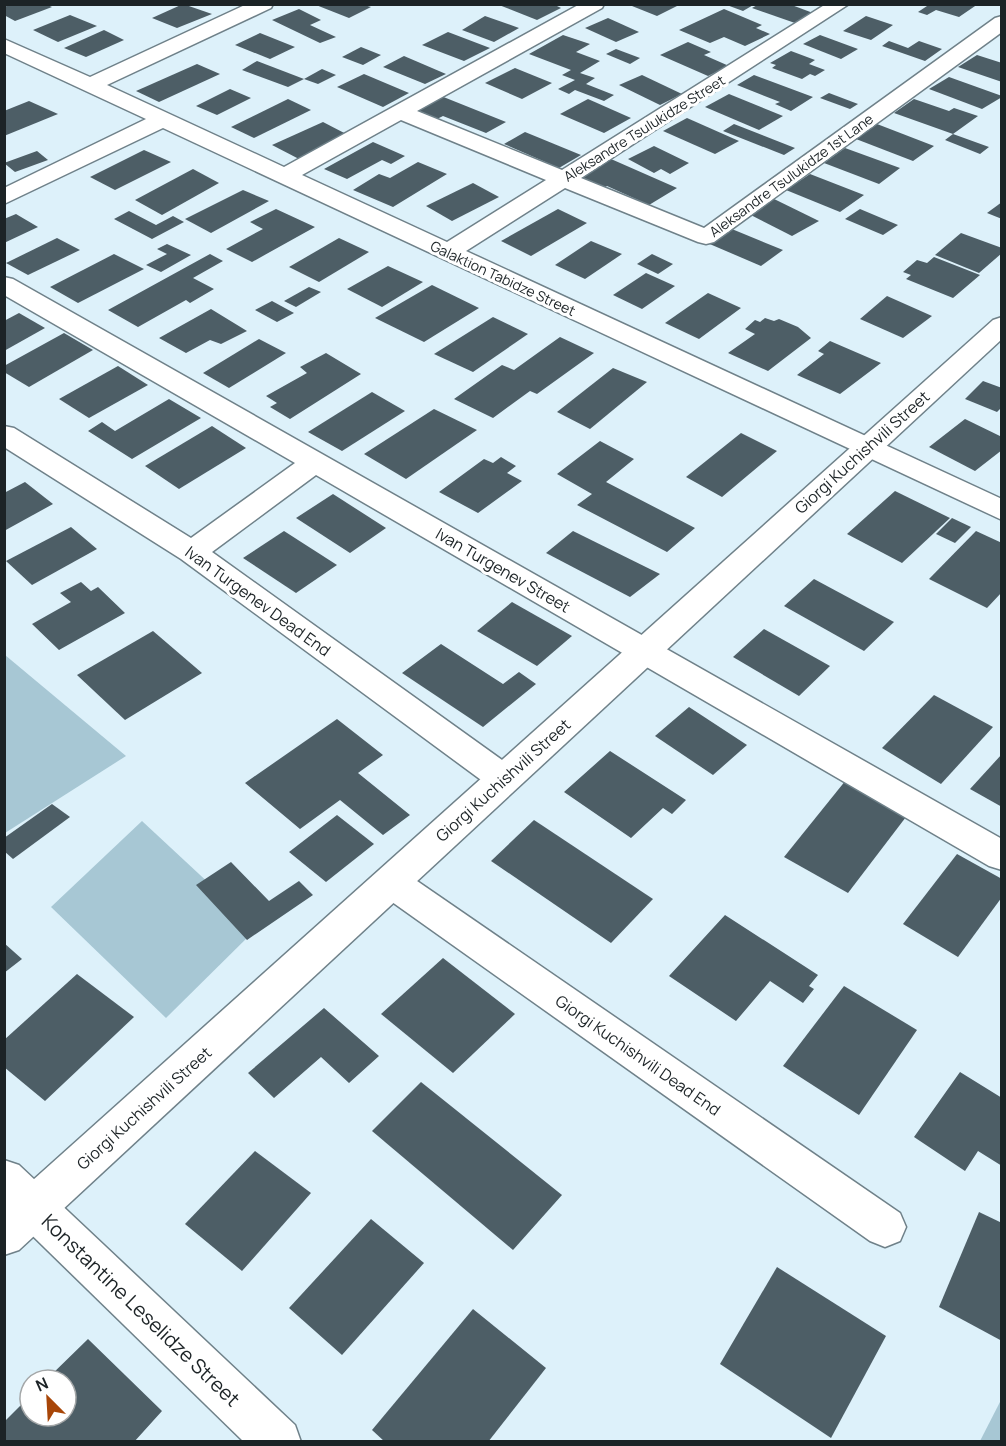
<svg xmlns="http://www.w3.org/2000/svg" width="1006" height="1446" viewBox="0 0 1006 1446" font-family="Manrope,sans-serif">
  <rect width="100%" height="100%" fill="#ddf1fa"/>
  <g fill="#a7c7d4">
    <polygon points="5,655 126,756 5,833"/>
    <polygon points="142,821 257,928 166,1018 51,907"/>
    <polygon points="1001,1400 1001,1441 980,1441"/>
  </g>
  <g fill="#4d5e66">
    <polygon points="12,4 45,4 52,7 15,21 4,15 4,7"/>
    <polygon points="183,4 212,14 177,28 152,18"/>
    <polygon points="553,4 561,8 537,20 499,5"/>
    <polygon points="627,4 681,4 657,16"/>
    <polygon points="724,4 755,4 743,11"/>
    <polygon points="759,4 789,4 813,13 795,23 752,8"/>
    <polygon points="930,4 938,6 978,4 959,17 936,10 927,15 918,12"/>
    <polygon points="316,5 364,5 371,7 349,18"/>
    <polygon points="299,9 321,20 310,25 336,37 320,43 272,20"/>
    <polygon points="724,9 762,25 756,28 770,34 745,46 724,37 710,43 679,30"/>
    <polygon points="70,15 97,26 58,42 33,30"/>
    <polygon points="485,16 519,28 494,42 462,30"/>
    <polygon points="866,16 893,25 871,40 843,31"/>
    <polygon points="608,18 639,32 616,42 585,28"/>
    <polygon points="104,30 124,40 86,57 64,48"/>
    <polygon points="448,32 490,48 464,61 422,45"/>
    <polygon points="260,33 295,47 270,59 235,45"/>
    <polygon points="563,35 590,44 576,52 600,61 580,73 595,78 586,84 614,95 604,101 575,90 569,94 558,89 575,80 562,75 571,70 529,54"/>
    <polygon points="820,35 858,49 841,59 803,44"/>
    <polygon points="889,41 908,48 919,41 942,49 925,61 882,46"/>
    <polygon points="688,42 711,52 704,55 729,66 708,76 660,55"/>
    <polygon points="361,47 381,55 363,65 342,57"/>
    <polygon points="616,49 640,58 630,64 606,54"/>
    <polygon points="791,51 815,60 809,64 825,70 815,76 810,74 802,79 772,68 776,65 770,63"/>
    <polygon points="977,55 1002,63 1002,82 958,67"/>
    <polygon points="404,56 446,74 425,84 383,67"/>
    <polygon points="257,61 304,79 288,87 242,70"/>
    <polygon points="197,64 220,74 159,102 136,91"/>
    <polygon points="515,68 552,83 522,99 485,83"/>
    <polygon points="322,69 336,75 318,84 304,79"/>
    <polygon points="364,74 409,93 383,107 337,87"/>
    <polygon points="642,75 682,94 660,105 619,85"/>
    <polygon points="754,75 813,97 791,111 775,104 780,102 737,85"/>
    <polygon points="949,77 1002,96 1002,97 982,109 929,89"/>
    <polygon points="230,89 251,98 217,115 196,106"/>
    <polygon points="829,93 858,104 850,109 820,98"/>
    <polygon points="729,94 783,116 759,130 705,107"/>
    <polygon points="441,96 506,122 486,133 443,116 429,123 408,115"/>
    <polygon points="288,99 311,110 254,138 231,127"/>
    <polygon points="588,99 631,118 604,133 560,114"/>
    <polygon points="914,99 949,111 954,108 978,116 953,134 989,147 980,154 945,140 953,134 894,113"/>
    <polygon points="29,101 58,114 4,136 4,111"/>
    <polygon points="687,118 739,141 715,154 663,131"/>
    <polygon points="323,122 350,136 299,159 272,145"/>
    <polygon points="734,124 795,148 784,155 723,131"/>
    <polygon points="877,124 934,146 913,161 856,139"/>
    <polygon points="525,132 581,155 559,168 504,144"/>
    <polygon points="373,142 405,156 391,164 382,160 347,179 324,169"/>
    <polygon points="654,146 689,163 670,174 661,169 654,173 628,159"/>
    <polygon points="845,148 900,168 879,184 824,163"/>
    <polygon points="144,150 171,162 115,190 90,177"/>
    <polygon points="37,151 48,160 15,172 4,163"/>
    <polygon points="611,159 677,188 649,205 607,186 598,191 575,181"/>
    <polygon points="418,162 447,174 393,207 353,190 379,174 390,178"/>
    <polygon points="193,169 219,183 162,215 135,200"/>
    <polygon points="810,174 864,195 840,212 786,190"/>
    <polygon points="473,183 499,197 452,221 426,206"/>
    <polygon points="243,190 269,201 211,233 185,219"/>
    <polygon points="770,197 819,221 792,236 743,211"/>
    <polygon points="1002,202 1002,219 987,213"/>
    <polygon points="276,209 315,227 252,262 226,249 263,229 250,222"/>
    <polygon points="558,209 587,223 531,256 501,241"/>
    <polygon points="860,209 898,225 883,235 845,219"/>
    <polygon points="129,211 156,225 173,216 184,222 152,239 114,219"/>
    <polygon points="16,214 38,227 4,243 4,219"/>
    <polygon points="727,227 783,250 761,266 705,242"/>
    <polygon points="961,233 1002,248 1002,253 979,273 935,255"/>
    <polygon points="57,238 80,250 28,275 6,263"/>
    <polygon points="339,238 369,252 319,282 289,267"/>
    <polygon points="591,241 622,254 585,279 555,265"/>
    <polygon points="167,244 191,255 161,272 146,265 167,254 157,249"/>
    <polygon points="114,254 144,269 78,303 50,287"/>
    <polygon points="210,254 223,261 193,278 214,289 190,303 186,300 138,327 108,310"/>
    <polygon points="652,254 673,264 658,274 637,264"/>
    <polygon points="934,257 980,275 953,298 906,279 911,275 903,272 917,260 927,263"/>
    <polygon points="388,266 423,282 382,307 347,289"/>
    <polygon points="646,273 675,286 642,309 613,295"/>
    <polygon points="432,285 479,308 424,342 375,318"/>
    <polygon points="309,287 321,292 296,307 284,301"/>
    <polygon points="708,293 741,308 699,339 665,323"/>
    <polygon points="887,296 932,316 903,338 860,319"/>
    <polygon points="272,301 294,313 277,322 255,310"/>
    <polygon points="211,309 247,331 221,344 210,340 186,353 159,338"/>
    <polygon points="19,313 45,328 4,351 4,321"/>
    <polygon points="493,317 528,334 473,372 434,354"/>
    <polygon points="765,318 774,321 779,319 798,327 811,338 768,371 728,353 755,334 745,329 755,320 760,322"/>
    <polygon points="64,333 93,350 29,387 4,372 4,366"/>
    <polygon points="560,337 594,353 537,394 530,391 493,418 454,399 502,365 514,370"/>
    <polygon points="259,339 286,353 229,388 203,373"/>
    <polygon points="830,341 881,363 840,394 797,375 824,354 818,351"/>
    <polygon points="326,353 361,374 290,419 270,407 277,403 266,396 307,373 300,367"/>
    <polygon points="118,366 148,385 89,418 59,399"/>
    <polygon points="613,368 647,382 590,429 557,412"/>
    <polygon points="983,381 1002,388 1002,407 997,412 965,399"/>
    <polygon points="372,392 405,411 342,451 308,432"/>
    <polygon points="169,399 201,418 132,459 88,431 102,422 115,431"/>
    <polygon points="434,409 477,430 406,479 364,454"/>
    <polygon points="965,419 1002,437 1002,450 975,471 929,447"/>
    <polygon points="212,426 246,448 179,489 145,466"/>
    <polygon points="741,433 777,451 722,497 686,477"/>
    <polygon points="600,441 634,459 606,482 695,528 667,552 577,505 592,494 557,474"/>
    <polygon points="501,457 516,466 507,473 522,481 478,513 439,492 484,459 493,463"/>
    <polygon points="25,482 53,504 4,531 4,493"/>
    <polygon points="895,491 950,518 902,563 847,534"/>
    <polygon points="333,494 386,528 350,553 296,518"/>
    <polygon points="952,518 971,527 955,543 936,534"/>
    <polygon points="71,527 97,549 32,585 6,561"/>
    <polygon points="284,531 337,565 296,593 243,558"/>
    <polygon points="573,531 660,574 630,597 546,553"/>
    <polygon points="976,531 1002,543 1002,592 987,608 929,579"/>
    <polygon points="814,579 894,622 864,651 784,606"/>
    <polygon points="81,582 91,591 98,587 125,613 59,650 32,624 71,602 60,593"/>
    <polygon points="512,602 572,636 537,666 477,631"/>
    <polygon points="764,629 830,666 799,696 733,657"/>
    <polygon points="153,631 202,673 125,720 77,675"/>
    <polygon points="441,644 503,684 519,672 536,684 483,727 402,673"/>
    <polygon points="934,695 993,727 941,784 882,748"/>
    <polygon points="689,707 747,745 713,775 655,736"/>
    <polygon points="337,719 383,755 358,773 410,815 383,835 340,800 300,829 245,783"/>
    <polygon points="610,751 686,800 672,814 663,808 631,838 564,792"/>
    <polygon points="1002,754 1002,807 970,789"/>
    <polygon points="846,780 909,813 848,893 784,857"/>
    <polygon points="52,804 70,817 13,859 4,851 4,838"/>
    <polygon points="337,815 374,844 326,882 289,852"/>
    <polygon points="534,820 653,899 611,943 491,861"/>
    <polygon points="957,854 1002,879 1002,897 958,957 903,924"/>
    <polygon points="231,862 269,901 299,881 313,895 247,940 196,885"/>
    <polygon points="725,915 818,975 809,986 814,989 803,1003 770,981 736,1021 669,976"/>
    <polygon points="4,943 22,959 4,973"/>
    <polygon points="443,958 515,1014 453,1073 381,1014"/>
    <polygon points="77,974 134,1017 45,1101 4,1067 4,1040"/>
    <polygon points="844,986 917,1030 859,1115 783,1066"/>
    <polygon points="324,1008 379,1056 349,1083 321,1057 274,1098 248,1073"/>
    <polygon points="960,1072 1002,1098 1002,1166 978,1151 965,1171 914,1137"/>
    <polygon points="421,1082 562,1195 513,1250 372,1131"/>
    <polygon points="255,1151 311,1193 242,1271 185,1224"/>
    <polygon points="979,1212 1002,1223 1002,1341 939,1307"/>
    <polygon points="371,1219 424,1263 342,1355 289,1308"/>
    <polygon points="777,1267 886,1336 831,1438 720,1364"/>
    <polygon points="473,1309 546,1368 488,1442 385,1442 372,1430"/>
    <polygon points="88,1339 162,1411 134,1442 4,1442 4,1422 30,1396 30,1416 66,1416 66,1380 46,1380"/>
  </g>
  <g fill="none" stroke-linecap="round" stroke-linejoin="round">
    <defs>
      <g id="minor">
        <path d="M247 4H273L271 8 107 85 284 167 580 4H604L602 8 417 111 562 170 826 4H849L581 178 704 228 995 18 1002 16V32L714 242 706 244 698 242 565 188 466 251 1002 499V520L163 128 4 204V188L146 119 4 53V39L90 77ZM401 120 546 180 447 242 302 175Z"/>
        <polygon points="4,277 13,279 1002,839 1002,870 989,866 316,475 212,552 516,770 521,779 516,788 504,792 492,788 181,559 4,447 4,426 14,428 191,538 295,463 4,295"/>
        <polygon points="391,867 404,872 900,1213 906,1227 900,1241 885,1247 870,1241 378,892 373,882 378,872"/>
        <polygon points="4,1160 19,1165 295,1425 301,1442 244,1442 4,1208"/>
      </g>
      <polygon id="tertiary" points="1002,317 1002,339 19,1250 4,1255 4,1206 993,320"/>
    </defs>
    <use href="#minor" stroke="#6f8189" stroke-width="3"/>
    <use href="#tertiary" stroke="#6f8189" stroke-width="3"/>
    <use href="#minor" fill="#fff" fill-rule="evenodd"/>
    <use href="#tertiary" fill="#fff" fill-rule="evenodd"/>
  </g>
  <g text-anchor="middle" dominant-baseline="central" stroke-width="6" stroke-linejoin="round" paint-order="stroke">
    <g font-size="14" fill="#1c2326" stroke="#fff">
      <text transform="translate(644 128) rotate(-32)">Aleksandre Tsulukidze Street</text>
      <text transform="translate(791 175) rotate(-36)">Aleksandre Tsulukidze 1st Lane</text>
      <text transform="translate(503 278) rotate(25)">Galaktion Tabidze Street</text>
    </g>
    <g font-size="16" fill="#1c2326" stroke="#fff">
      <text transform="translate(862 452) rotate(-42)">Giorgi Kuchishvili Street</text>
      <text transform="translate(503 570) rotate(30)">Ivan Turgenev Street</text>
      <text transform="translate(258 601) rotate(36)">Ivan Turgenev Dead End</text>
      <text transform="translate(503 780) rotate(-42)">Giorgi Kuchishvili Street</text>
      <text transform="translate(638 1055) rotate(35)">Giorgi Kuchishvili Dead End</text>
      <text transform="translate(144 1108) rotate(-42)">Giorgi Kuchishvili Street</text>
    </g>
    <g font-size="20" fill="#1c2326" stroke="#fff">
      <text transform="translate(141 1310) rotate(44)">Konstantine Leselidze Street</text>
    </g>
  </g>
  <rect width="1006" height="1446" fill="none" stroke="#1c2326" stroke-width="12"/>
  <g transform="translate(48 1398) rotate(336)"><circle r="28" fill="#ffffff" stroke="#a4a7a8" stroke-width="1.5"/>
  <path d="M0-4.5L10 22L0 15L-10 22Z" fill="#a84608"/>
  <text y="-9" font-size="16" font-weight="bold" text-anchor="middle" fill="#1c2326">N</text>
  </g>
</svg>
